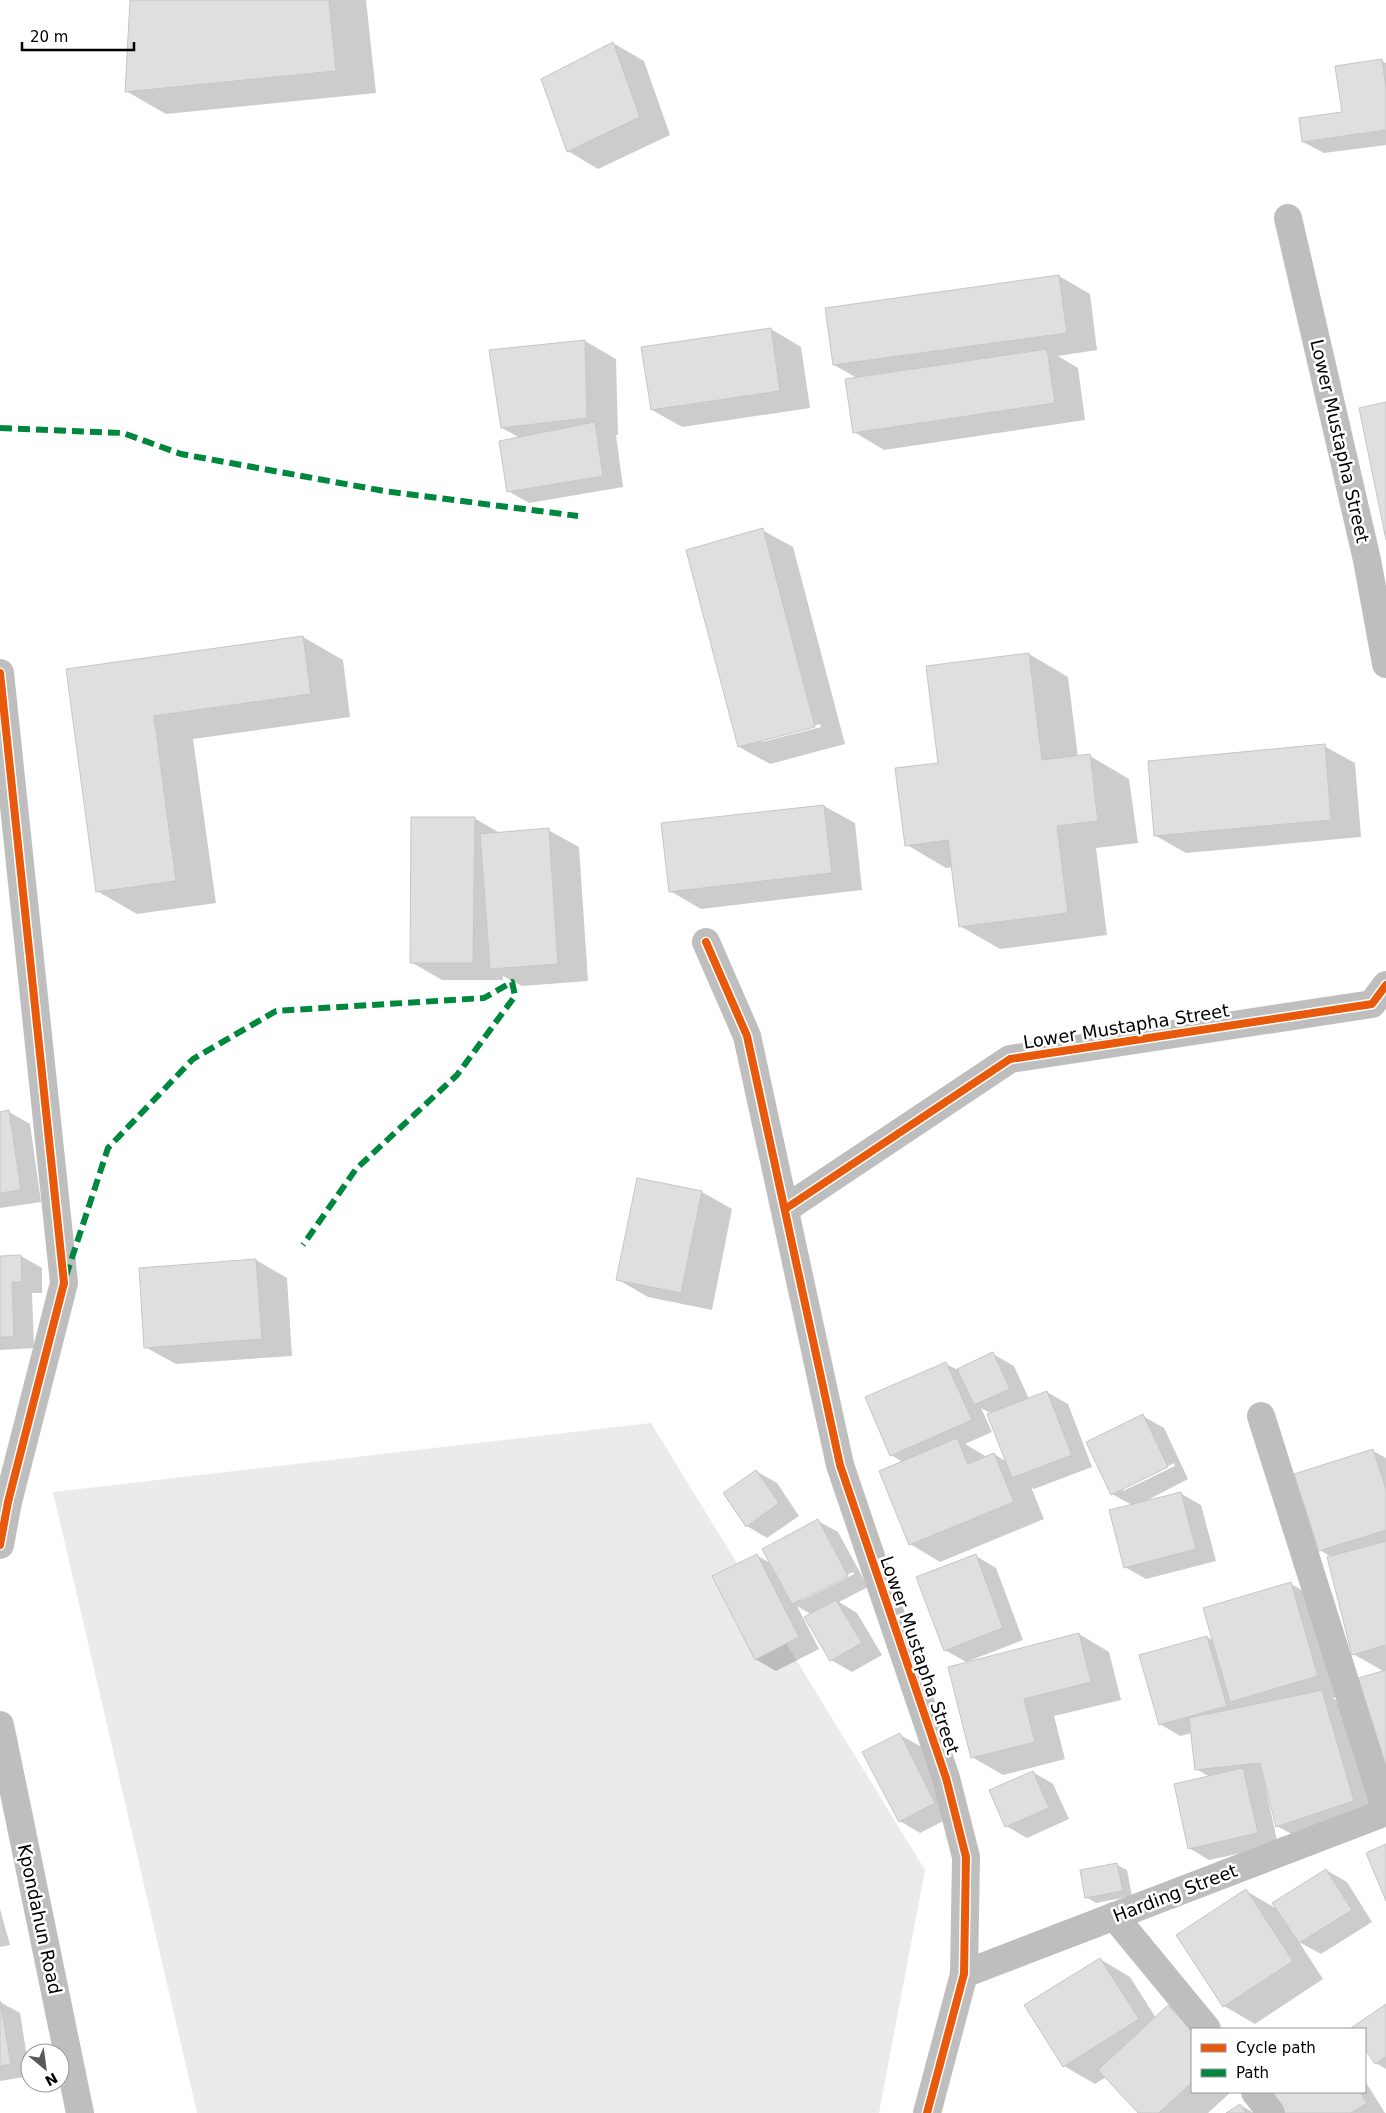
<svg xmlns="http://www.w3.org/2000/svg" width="1386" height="2113" viewBox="0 0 1386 2113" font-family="'DejaVu Sans',sans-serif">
  <rect width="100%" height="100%" fill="#fff"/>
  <polygon fill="#ebebeb" points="651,1423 925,1870 879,2113 197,2113 53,1492"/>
  <g fill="#0003" fill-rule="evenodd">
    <polygon points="131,0 366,0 376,93 166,114 126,91"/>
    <polygon points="613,43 644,61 670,135 598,169 568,151"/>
    <polygon points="1382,61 1386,63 1386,145 1324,153 1303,142 1343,113"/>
    <polygon points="1059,276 1090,294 1097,350 1058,356 1078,368 1085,420 884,450 854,432 857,378 834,365"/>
    <polygon points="771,329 801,347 810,408 682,427 652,410"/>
    <polygon points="585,341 616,359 618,435 616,435 623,487 529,503 508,491 520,438 502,428 491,351"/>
    <path d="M762 530 793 547 845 744 770 764 739 747ZM820 724 821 727 762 742V740Z"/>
    <polygon points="303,637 343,660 350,717 193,739 216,903 137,914 97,891 67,670"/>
    <polygon points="1029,654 1068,677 1078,757 1090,756 1129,779 1138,843 1096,848 1107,935 1000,949 960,926 952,867 946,868 907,845 940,764"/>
    <polygon points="1324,746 1355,763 1361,837 1186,853 1156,836"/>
    <polygon points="824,806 855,823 862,890 701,909 670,891 663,825"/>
    <polygon points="474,818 500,833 548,830 579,847 588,981 522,986 503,976 503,980 442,980 411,962"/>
    <polygon points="9,1112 30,1124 41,1202 0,1208 0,1113"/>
    <polygon points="702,1192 732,1209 712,1310 648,1297 617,1279"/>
    <polygon points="21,1256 42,1268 42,1293 32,1293 34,1348 0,1350 0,1257"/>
    <polygon points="256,1260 287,1278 292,1356 176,1364 145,1347"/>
    <path d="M993 1354 1014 1366 1029 1399 1047 1392 1068 1404 1092 1467 1034 1489 1031 1487 1044 1519 940 1562 910 1544 903 1462 891 1455 946 1364 958 1370ZM981 1408 992 1414 1007 1462 994 1454 987 1457 965 1444 992 1432Z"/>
    <path d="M1143 1416 1164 1428 1188 1479 1142 1503 1180 1493 1201 1505 1216 1561 1146 1579 1125 1567 1132 1505 1112 1494ZM1174 1463 1175 1466 1123 1491V1488Z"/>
    <polygon points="1373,1451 1386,1458 1386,1772 1385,1672 1353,1654 1331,1557 1320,1550"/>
    <polygon points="756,1471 777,1483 799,1516 767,1538 747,1526"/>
    <path d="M818 1521 838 1532 868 1587 839 1602 857 1613 882 1655 852 1672 831 1660 812 1615 797 1606 819 1649 776 1671 755 1659 756 1555 772 1564ZM853 1572 854 1574 802 1600V1598Z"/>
    <polygon points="976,1556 996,1568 1023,1640 966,1662 945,1650"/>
    <polygon points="1291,1584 1321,1601 1348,1694 1333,1698 1352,1710 1384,1818 1308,1843 1277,1826 1268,1788 1266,1789 1278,1845 1209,1860 1189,1848 1210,1777 1196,1769 1192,1733 1180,1736 1160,1724 1207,1637 1214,1641"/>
    <polygon points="1079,1634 1109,1652 1121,1700 1054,1716 1065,1759 1003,1775 972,1757"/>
    <polygon points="900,1735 920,1746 955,1815 920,1833 900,1821"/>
    <polygon points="1033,1772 1053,1784 1069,1819 1027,1838 1006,1826"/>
    <polygon points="1117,1865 1127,1870 1132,1896 1096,1903 1086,1897"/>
    <polygon points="1326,1870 1347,1882 1372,1922 1321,1954 1299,1942 1323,1979 1255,2024 1224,2006 1178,1935 1246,1891 1277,1909"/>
    <polygon points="0,1909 10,1945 0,1947"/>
    <polygon points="1100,1959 1130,1977 1156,2018 1168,2006 1199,2024 1192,2029 1192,2092 1231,2092 1208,2113 1140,2113 1106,2077 1095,2084 1064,2066"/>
    <polygon points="0,2002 20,2013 30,2076 0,2081"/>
    <polygon points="1386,2006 1386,2069 1376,2063 1365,2047 1365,2029 1353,2028"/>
    <polygon points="1365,2081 1385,2113 1286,2113 1272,2092 1365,2092"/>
    <polygon points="1240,2105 1254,2113 1228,2113"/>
  </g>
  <g fill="#dfdfdf" stroke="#c6c6c6">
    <polygon points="130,0 329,0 336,71 125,92"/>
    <polygon points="613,42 640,117 567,152 541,79"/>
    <polygon points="1382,59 1386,88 1386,130 1302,142 1299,118 1342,112 1335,66"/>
    <polygon points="1059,275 1067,333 833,365 825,308"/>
    <polygon points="771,328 780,391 651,410 641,347"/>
    <polygon points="585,340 587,418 501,428 489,350"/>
    <polygon points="1047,349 1055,403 853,433 845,379"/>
    <polygon points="1386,402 1386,540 1359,408"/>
    <polygon points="595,422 603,476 507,492 499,441"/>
    <polygon points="763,528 815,727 738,747 686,550"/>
    <polygon points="303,636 311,694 154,716 176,881 96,892 66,669"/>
    <polygon points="1029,653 1042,760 1090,754 1098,821 1057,826 1068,913 959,927 948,840 905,846 895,768 938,763 926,666"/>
    <polygon points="1325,744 1331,820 1154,836 1148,761"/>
    <polygon points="824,805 832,873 669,892 661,823"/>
    <polygon points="411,817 475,817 473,963 410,963"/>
    <polygon points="549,828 558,964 490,969 480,834"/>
    <polygon points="9,1110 21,1190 0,1193 0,1112"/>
    <polygon points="637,1178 702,1191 681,1293 616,1280"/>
    <polygon points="21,1255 22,1282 12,1282 14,1337 0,1337 0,1256"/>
    <polygon points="256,1259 262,1339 144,1348 139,1268"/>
    <polygon points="993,1352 1010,1389 974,1405 957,1369"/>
    <polygon points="946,1362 972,1420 890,1456 865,1397"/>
    <polygon points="1047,1391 1072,1455 1012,1478 987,1414"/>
    <polygon points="1143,1414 1168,1467 1111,1495 1086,1442"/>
    <polygon points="957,1438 968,1464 994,1453 1014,1502 909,1545 879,1471"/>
    <polygon points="1373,1449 1386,1489 1386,1530 1319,1551 1294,1474"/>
    <polygon points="756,1470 779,1503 746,1527 723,1493"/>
    <polygon points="1181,1492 1196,1549 1124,1568 1109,1510"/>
    <polygon points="818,1519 848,1576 792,1604 762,1549"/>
    <polygon points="1386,1541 1386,1645 1352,1655 1327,1557"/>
    <polygon points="757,1554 799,1637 755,1660 712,1576"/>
    <polygon points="976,1554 1003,1628 944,1651 916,1577"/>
    <polygon points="1291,1582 1318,1676 1230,1702 1203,1608"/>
    <polygon points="836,1600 862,1643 830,1661 804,1617"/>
    <polygon points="1079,1633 1091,1682 1024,1699 1035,1742 971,1758 948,1667"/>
    <polygon points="1207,1636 1227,1706 1159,1725 1139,1655"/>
    <polygon points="1386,1670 1386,1776 1358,1678"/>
    <polygon points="1322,1690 1354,1801 1276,1827 1260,1763 1195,1770 1189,1718"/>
    <polygon points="900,1733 935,1803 899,1822 862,1752"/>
    <polygon points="1243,1768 1258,1833 1188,1849 1174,1784"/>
    <polygon points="1033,1771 1049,1808 1005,1827 989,1790"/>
    <polygon points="1386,1844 1386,1901 1366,1853"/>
    <polygon points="1117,1863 1123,1891 1085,1898 1080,1870"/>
    <polygon points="1326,1869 1352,1910 1299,1943 1272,1903"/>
    <polygon points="1246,1889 1293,1961 1223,2007 1176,1935"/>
    <polygon points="1100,1958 1139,2019 1063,2067 1024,2005"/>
    <polygon points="0,2001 11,2064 0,2066"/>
    <polygon points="1386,2004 1386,2057 1375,2064 1365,2049 1365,2029 1351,2028"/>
    <polygon points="1168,2005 1192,2030 1192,2082 1159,2113 1138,2113 1098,2070"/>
    <polygon points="1271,2092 1360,2092 1367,2103 1351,2113 1284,2113"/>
    <polygon points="1240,2104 1246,2113 1226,2113"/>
  </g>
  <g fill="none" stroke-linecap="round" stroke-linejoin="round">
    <g stroke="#bebebe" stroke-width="28">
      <polyline points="1288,218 1367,560 1386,664"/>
      <polyline points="0,673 64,1283 8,1502 0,1545"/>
      <polyline points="706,942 747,1036 840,1465 946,1778 966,1857 964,1974 927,2113"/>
      <polyline points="785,1209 1010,1059 1372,1004 1386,985"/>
      <polyline points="1261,1416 1386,1811"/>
      <polyline points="0,1725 80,2113"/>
      <polyline points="1114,1916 1207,2029"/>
      <polyline points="964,1974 1386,1812"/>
      <polyline points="1255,2092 1271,2113"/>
    </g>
    <g stroke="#00873e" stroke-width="6" stroke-dasharray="12 6" stroke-linecap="butt">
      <polyline points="0,428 123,433 181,454 384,491 578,516"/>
      <polyline points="66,1276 108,1148 193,1059 276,1011 484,998 512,982 515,996 457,1075 356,1169 303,1245"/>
    </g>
    <defs>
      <g id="cycleway">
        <polyline points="0,673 64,1283 8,1502 0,1545"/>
        <polyline points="706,942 747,1036 840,1465 946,1778 966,1857 964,1974 927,2113"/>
        <polyline points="785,1209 1010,1059 1372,1004 1386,985"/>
      </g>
    </defs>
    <use href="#cycleway" stroke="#fff" stroke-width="11"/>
    <use href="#cycleway" stroke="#e8590c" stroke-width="8"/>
  </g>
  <g text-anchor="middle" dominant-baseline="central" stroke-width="5" stroke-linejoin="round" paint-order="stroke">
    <g font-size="18" fill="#000" stroke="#fff">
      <text transform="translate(1340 441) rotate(77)">Lower Mustapha Street</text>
      <text transform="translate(1126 1026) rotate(-9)">Lower Mustapha Street</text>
      <text transform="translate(920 1655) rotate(71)">Lower Mustapha Street</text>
      <text transform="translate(1175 1893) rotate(-21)">Harding Street</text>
      <text transform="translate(40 1919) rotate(78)">Kpondahun Road</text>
    </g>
  </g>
  <rect x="1191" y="2028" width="175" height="65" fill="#ffffff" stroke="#999999"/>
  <rect x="1201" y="2044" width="25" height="8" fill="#e8590c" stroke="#999999"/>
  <text x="1236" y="2053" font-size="15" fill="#000000">Cycle path</text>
  <rect x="1201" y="2069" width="25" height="8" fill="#00873e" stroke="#999999"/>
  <text x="1236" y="2078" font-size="15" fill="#000000">Path</text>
  <g transform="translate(45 2068) rotate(151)"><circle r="24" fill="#ffffff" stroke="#999999"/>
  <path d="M0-4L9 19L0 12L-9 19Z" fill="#595959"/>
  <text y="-8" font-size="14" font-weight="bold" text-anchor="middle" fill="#000000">N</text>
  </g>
  <path d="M22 42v8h112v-8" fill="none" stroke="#000000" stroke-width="2.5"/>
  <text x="30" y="42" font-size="15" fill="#000000" stroke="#ffffff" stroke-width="4" paint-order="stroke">20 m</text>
</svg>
